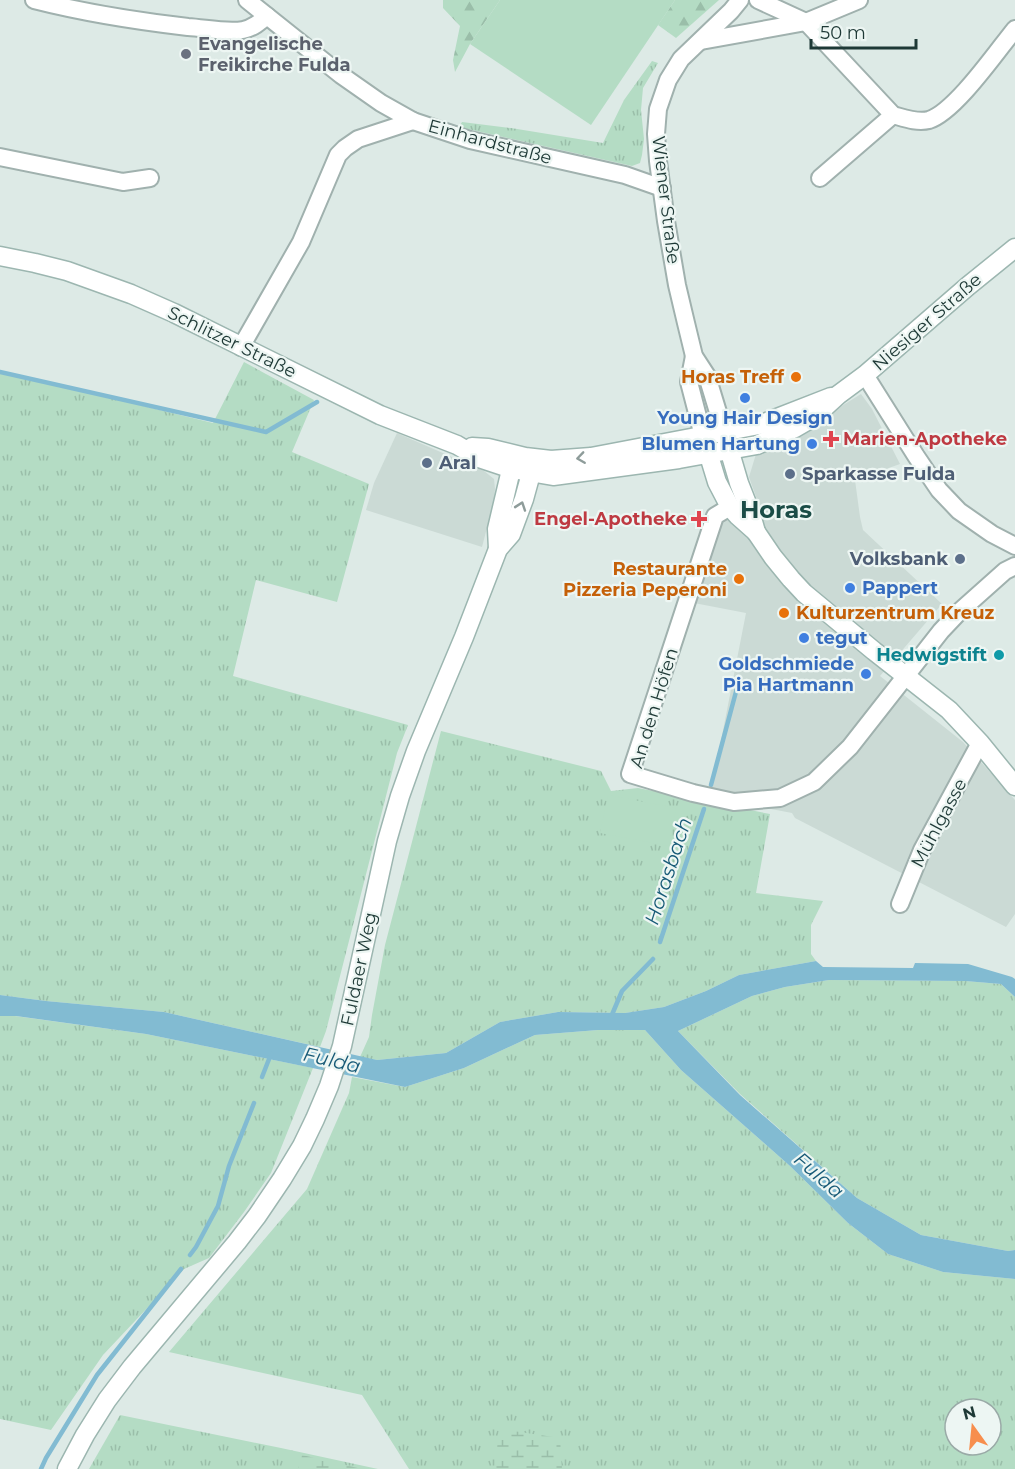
<svg xmlns="http://www.w3.org/2000/svg" width="1015" height="1469" viewBox="0 0 1015 1469" font-family="Montserrat,sans-serif">
  <defs>
    <pattern id="grass-tufts" width="24" height="20" patternUnits="userSpaceOnUse" patternTransform="scale(1.5)"><rect width="24" height="20" fill="#b4dcc4"/><path d="M3 7l-1-3M5 7V3M7 7l1-3M15 17l-1-3M17 17v-4M19 17l1-3" fill="none" stroke="#9abea9"/></pattern>
    <pattern id="forest-firs" width="22" height="20" patternUnits="userSpaceOnUse" patternTransform="scale(1.5)"><rect width="22" height="20" fill="#b4dcc4"/><path d="M5 1l3.5 6h-7zM16 11l3.5 6h-7z" fill="#9abea9"/></pattern>
    <pattern id="wetland-marsh" width="20" height="14" patternUnits="userSpaceOnUse" patternTransform="scale(1.5)"><rect width="20" height="14" fill="#b4dcc4"/><path d="M1 5h8M5 5V1M11 12h8M15 12V8" fill="none" stroke="#9abea9"/></pattern>
  </defs>
  <rect width="100%" height="100%" fill="#ddeae6"/>
  <g fill="#cbdad5">
    <polygon points="861,394 872,409 900,464 855,480 860,517 863,530 942,604 880,676 963,742 1015,800 1015,914 1006,927 795,818 792,813 710,797 746,613 694,603 720,522 759,505 749,477 756,454 803,430"/>
    <polygon points="397,433 484,471 494,479 495,489 494,501 482,547 366,510 374,483"/>
  </g>
  <g fill="url(#grass-tufts)" fill-rule="evenodd">
    <polygon points="652,61 658,63 643,88 641,110 644,139 642,155 640,163 632,166 459,127 462,122 511,128 603,143 624,100"/>
    <polygon points="244,362 314,400 292,452 369,484 337,602 256,580 233,676 408,725 397,753 326,1031 320,1047 164,1012 46,1001 0,995 0,371 213,423"/>
    <polygon points="441,731 601,771 611,791 638,788 770,814 756,893 823,901 811,925 811,954 816,961 739,975 706,991 664,1007 625,1013 558,1012 500,1022 446,1053 377,1060 360,1057 369,1037 372,1015 385,945"/>
    <polygon points="829,980 965,981 1001,984 1015,997 1015,1250 1008,1251 921,1235 857,1198 740,1094 678,1031 752,996 785,987"/>
    <polygon points="0,1016 15,1016 146,1034 313,1068 271,1173 244,1212 209,1258 184,1269 103,1355 51,1430 0,1419"/>
    <path d="M598 1030H645L681 1070 790 1166 848 1223 888 1254 943 1272 1015 1279V1469H409L362 1395 169 1352 307 1189 349 1093 352 1077 405 1087 464 1068 535 1035ZM955 1409H991V1445H955Z"/>
    <polygon points="120,1415 281,1448 378,1469 89,1469"/>
  </g>
  <g fill="url(#forest-firs)">
    <polygon points="443,0 500,0 470,44 455,72 453,60 460,26 443,8"/>
    <polygon points="675,0 719,0 676,38 658,25"/>
  </g>
  <g fill="url(#wetland-marsh)">
    <polygon points="499,1429 560,1438 562,1469 495,1469"/>
    <polygon points="302,1455 362,1469 298,1469"/>
  </g>
  <g fill="#b4dcc4">
    <polygon points="500,0 675,0 591,125 470,44"/>
    <polygon points="608,795 676,808 669,846 600,833"/>
  </g>
  <polygon fill="#82bbd2" points="816,961 823,967 913,968 915,963 968,964 1012,977 1015,979 1015,997 1001,984 965,981 829,980 785,987 752,996 678,1031 740,1095 857,1198 921,1235 1008,1251 1015,1250 1015,1279 943,1272 888,1254 848,1223 790,1166 681,1070 645,1030 598,1030 535,1035 464,1068 405,1087 146,1034 16,1016 0,1016 0,995 46,1001 164,1012 377,1060 446,1053 500,1022 558,1012 625,1013 664,1007 706,991 739,975"/>
  <g fill="none" stroke-linecap="round" stroke-linejoin="round">
    <g stroke="#82bbd2" stroke-width="4.5">
      <polyline points="0,372 266,432 317,402"/>
      <polyline points="711,785 737,688"/>
      <polyline points="660,942 704,809"/>
      <polyline points="611,1017 622,991 653,959"/>
      <polyline points="262,1077 271,1054"/>
      <polyline points="190,1255 196,1247 218,1206 229,1166 254,1103"/>
      <polyline points="41,1469 46,1458 97,1375 181,1269"/>
    </g>
    <defs>
      <g id="minor">
        <path d="M34 0C85 13 136 21 188 27 205 28 227 33 243 30 253 28 260 22 267 16"/>
        <polyline points="247,0 341,75 381,103 413,121 470,140 625,175 662,188"/>
        <path d="M758 0 806 22 893 115C904 118 917 123 929 120 955 112 997 51 1015 29"/>
        <polyline points="701,41 806,22 859,0"/>
        <polyline points="0,157 123,182 150,178"/>
        <polyline points="820,178 893,115"/>
        <polyline points="241,347 301,242 338,155 345,148 358,139 413,121"/>
        <polyline points="694,356 689,382 703,436"/>
        <polyline points="865,375 916,456 939,490 959,511 992,534 1015,546"/>
        <polyline points="724,432 707,376 694,356 686,323 677,285 666,221 658,161 656,134 658,109 668,80 681,59 731,11 740,0"/>
        <polyline points="730,507 715,516 630,774 693,793 734,802 780,798 814,782 850,747 941,631 959,612 1005,571 1015,566"/>
        <polyline points="900,904 922,850 980,743"/>
      </g>
      <g id="secondary">
        <polyline points="0,256 35,263 67,271 131,294 174,313 380,415 457,445 479,458 512,469 553,476 679,459 757,445 795,428 814,417 838,395 865,375 968,286 1015,248"/>
        <polyline points="703,436 717,482 730,507 738,516 756,532 773,557 791,579 804,593 874,651 949,710 980,743 1015,786"/>
        <polyline points="726,439 739,483 750,511 756,532"/>
        <polyline points="472,447 488,448 525,457 551,460 591,457 759,425 831,397"/>
        <polyline points="498,549 497,529 514,457"/>
        <polyline points="67,1469 85,1435 107,1400 132,1367 237,1242 257,1216 282,1179 302,1146 315,1119 329,1086 342,1046 387,841 400,796 416,751 464,637 498,549 511,534 524,499 535,459"/>
      </g>
    </defs>
    <use href="#minor" stroke="#a0b1ae" stroke-width="20"/>
    <use href="#secondary" stroke="#9cb6b0" stroke-width="21"/>
    <use href="#minor" stroke="#fff" stroke-width="16"/>
    <use href="#secondary" stroke="#fff" stroke-width="18"/>
  </g>
  <defs><path id="oneway-chevron" d="M-2-3.5L2.5 0L-2 3.5" fill="none" stroke-width="1.6" stroke-linecap="round" stroke-linejoin="round" transform="scale(1.5)"/></defs>
  <g stroke="#8e9c9a">
    <use href="#oneway-chevron" transform="translate(581 458) rotate(172)"/>
    <use href="#oneway-chevron" transform="translate(521 506) rotate(-71)"/>
  </g>
  <circle fill="#6b7280" stroke="#edf6f3" stroke-width="2" cx="186" cy="54" r="6"/>
  <g fill="#e8710a" stroke="#edf6f3" stroke-width="2">
    <circle cx="796" cy="377" r="6"/>
    <circle cx="739" cy="579" r="6"/>
    <circle cx="784" cy="613" r="6"/>
  </g>
  <g fill="#3f7fe0" stroke="#edf6f3" stroke-width="2">
    <circle cx="745" cy="398" r="6"/>
    <circle cx="812" cy="444" r="6"/>
    <circle cx="850" cy="588" r="6"/>
    <circle cx="804" cy="638" r="6"/>
    <circle cx="866" cy="674" r="6"/>
  </g>
  <g fill="#e0444e" stroke="#edf6f3" stroke-width="2">
    <path d="M828 430h6v6h6v6h-6v6h-6v-6h-6v-6h6z"/>
    <path d="M696 510h6v6h6v6h-6v6h-6v-6h-6v-6h6z"/>
  </g>
  <g fill="#5c6f8a" stroke="#edf6f3" stroke-width="2">
    <circle cx="427" cy="463" r="6"/>
    <circle cx="790" cy="474" r="6"/>
    <circle cx="960" cy="559" r="6"/>
  </g>
  <circle fill="#0f9aa8" stroke="#edf6f3" stroke-width="2" cx="999" cy="655" r="6"/>
  <g text-anchor="middle" dominant-baseline="central" stroke-width="4.5" stroke-linejoin="round" paint-order="stroke">
    <g font-size="18" font-weight="bold" fill="#5b616d" stroke="#edf6f3" text-anchor="start">
      <text x="198" y="44">Evangelische<tspan x="198" dy="21">Freikirche Fulda</tspan></text>
    </g>
    <g font-size="18" fill="#1e3936" stroke="#edf6f3">
      <text transform="translate(490 142) rotate(15)">Einhardstraße</text>
      <text transform="translate(666 200) rotate(83)">Wiener Straße</text>
      <text transform="translate(927 322) rotate(-41)">Niesiger Straße</text>
      <text transform="translate(232 342) rotate(26)">Schlitzer Straße</text>
      <text transform="translate(654 708) rotate(-73)">An den Höfen</text>
      <text transform="translate(939 823) rotate(-62)">Mühlgasse</text>
      <text transform="translate(359 969) rotate(-78)">Fuldaer Weg</text>
    </g>
    <g font-size="18" font-weight="bold" fill="#c56008" stroke="#edf6f3" text-anchor="end">
      <text x="784" y="377">Horas Treff</text>
      <text x="727" y="569">Restaurante<tspan x="727" dy="21">Pizzeria Peperoni</tspan></text>
      <text x="796" y="613" text-anchor="start">Kulturzentrum Kreuz</text>
    </g>
    <g font-size="18" font-weight="bold" fill="#366cbe" stroke="#edf6f3" text-anchor="end">
      <text x="745" y="418" text-anchor="middle">Young Hair Design</text>
      <text x="800" y="444">Blumen Hartung</text>
      <text x="862" y="588" text-anchor="start">Pappert</text>
      <text x="816" y="638" text-anchor="start">tegut</text>
      <text x="854" y="664">Goldschmiede<tspan x="854" dy="21">Pia Hartmann</tspan></text>
    </g>
    <g font-size="18" font-weight="bold" fill="#be3a42" stroke="#edf6f3" text-anchor="start">
      <text x="843" y="439">Marien-Apotheke</text>
      <text x="687" y="519" text-anchor="end">Engel-Apotheke</text>
    </g>
    <g font-size="18" font-weight="bold" fill="#4e5e75" stroke="#edf6f3" text-anchor="start">
      <text x="439" y="463">Aral</text>
      <text x="802" y="474">Sparkasse Fulda</text>
      <text x="948" y="559" text-anchor="end">Volksbank</text>
    </g>
    <g font-size="18" font-weight="bold" fill="#0d838f" stroke="#edf6f3" text-anchor="end">
      <text x="987" y="655">Hedwigstift</text>
    </g>
    <g font-size="20" font-style="italic" fill="#175a77" stroke="#edf6f3">
      <text transform="translate(668 871) rotate(-72)">Horasbach</text>
      <text transform="translate(332 1060) rotate(13)">Fulda</text>
      <text transform="translate(819 1175) rotate(41)">Fulda</text>
    </g>
    <g font-size="24" font-weight="bold" fill="#1a4c46" stroke="#edf6f3">
      <text x="776" y="509">Horas</text>
    </g>
  </g>
  <g transform="translate(973 1427) rotate(345)"><circle r="28" fill="#edf6f3" stroke="#9aaaa7" stroke-width="1.5"/>
  <path d="M0-4.5L10 22L0 15L-10 22Z" fill="#f78e4d"/>
  <text y="-9" font-size="16" font-weight="bold" text-anchor="middle" fill="#1e3936">N</text>
  </g>
  <path d="M811 39v9h105v-9" fill="none" stroke="#1e3936" stroke-width="3"/>
  <text x="820" y="39" font-size="18" fill="#1e3936" stroke="#edf6f3" stroke-width="4.5" paint-order="stroke">50 m</text>
</svg>
